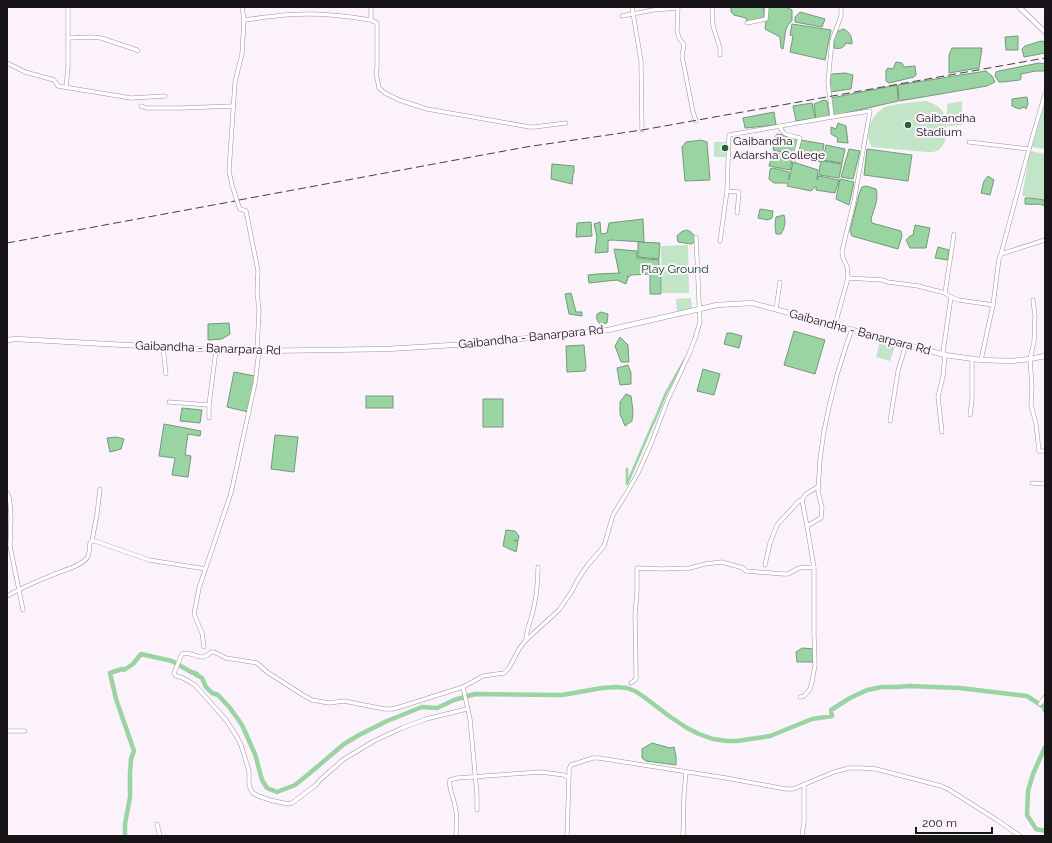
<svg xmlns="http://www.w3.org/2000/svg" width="1052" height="843" viewBox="0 0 1052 843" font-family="Raleway,sans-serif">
  <rect width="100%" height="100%" fill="#fbf2fb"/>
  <g fill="#c1e5c6">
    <path d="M927 101C939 106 942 108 947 120V104L962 101V125L947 126V122C946 131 947 146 937 151 934 152 930 152 927 152L872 147C868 141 868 137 869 129 870 120 877 112 885 107 892 104 918 102 927 101Z"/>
    <polygon points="1045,104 1045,149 1032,147"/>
    <rect x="714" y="142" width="14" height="15"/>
    <polygon points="1030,151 1045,154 1045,200 1022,196"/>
    <polygon points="688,245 689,293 662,293 661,246"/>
    <polygon points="691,298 692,310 677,312 676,299"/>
    <polygon points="884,339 896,343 890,361 876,357 880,341 883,342"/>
  </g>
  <g fill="#99d4a2" stroke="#729b79">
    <polygon points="731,7 764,7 764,20 747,22 746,18 734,15 731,12"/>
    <path d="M768 7H786L792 10V21C784 25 785 40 783 49L781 48 780 37 765 29Z"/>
    <polygon points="800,12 825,19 822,27 795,22 795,17"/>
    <polygon points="792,24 831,30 825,60 790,52 793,36 790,35"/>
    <path d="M844 29C850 33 852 36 852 44L846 43C843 49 839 49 834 48 834 38 832 32 844 29Z"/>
    <polygon points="1018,36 1018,50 1006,50 1005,37"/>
    <polygon points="1041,41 1045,42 1045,53 1024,57 1022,49 1025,46"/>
    <polygon points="952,48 982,48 979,68 949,73 949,55"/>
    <polygon points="896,62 902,63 904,67 915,66 916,75 914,77 889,83 886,81 886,70 888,68 893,69"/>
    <polygon points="1039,63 1045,64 1045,71 1036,71 1021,74 1021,78 1020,80 1003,82 999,82 995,76 996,72 999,71"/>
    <polygon points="986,71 992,76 995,82 987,86 899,101 898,85"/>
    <polygon points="845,73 853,75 851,89 830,92 830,76 832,74"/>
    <polygon points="897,85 898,101 833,116 831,98"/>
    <polygon points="1027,97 1028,104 1026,109 1024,107 1019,109 1012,106 1012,99"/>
    <polygon points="824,100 827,101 830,117 816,119 814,104"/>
    <polygon points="812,103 815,118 796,121 793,106"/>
    <polygon points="774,112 776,125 745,128 743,118"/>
    <polygon points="838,123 846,126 848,143 837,142 838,138 831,134 831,127 836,129"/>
    <polygon points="777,134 795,137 798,140 794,155 773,150 775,137"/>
    <polygon points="701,140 707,142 710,180 685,181 682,147 686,142"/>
    <polygon points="801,140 824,144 821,162 798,157"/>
    <polygon points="826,145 845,149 842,163 823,160"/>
    <polygon points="849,149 860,151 853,179 841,177"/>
    <polygon points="867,149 912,155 908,181 864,175"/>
    <polygon points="773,152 793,156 790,170 769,166"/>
    <polygon points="822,161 842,164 839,178 819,175 820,165"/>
    <polygon points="793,162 818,170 817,180 818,176 839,180 835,193 816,190 816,186 811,191 787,186 788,183 774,183 769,179 770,169 773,168 789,172 789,180"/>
    <polygon points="552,164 574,166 574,173 573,174 572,184 551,179"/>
    <polygon points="988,176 994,180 990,195 981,193 984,181"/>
    <polygon points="840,179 854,182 849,205 836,199"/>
    <path d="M866 186 876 189C879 199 874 209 871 219L872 223 901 231 902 236 898 249 852 236 850 231 859 194 862 187Z"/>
    <path d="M1025 198H1030L1044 200 1045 206C1040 203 1031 205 1025 204Z"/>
    <polygon points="760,209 773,211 772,218 768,220 758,218"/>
    <path d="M784 215C786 222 785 227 781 234H776L775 225 776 217Z"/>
    <polygon points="643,219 644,242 611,240 608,241 608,252 595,253 597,237 594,224 600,222 601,234 607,233 609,223"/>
    <polygon points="591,222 592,236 576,237 577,223"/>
    <polygon points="915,225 930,228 926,248 910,248 906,240 910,236 913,235"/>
    <path d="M687 230C693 232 698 239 692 244L678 242 677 236C680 232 683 231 687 230Z"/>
    <polygon points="638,242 660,243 659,259 638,257"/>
    <polygon points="938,247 949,250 948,260 935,258"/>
    <polygon points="614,249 637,251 637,258 659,260 659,269 649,274 631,275 629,277 627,276 628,277 626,284 617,280 589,283 588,275 597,274 620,273 619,273"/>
    <polygon points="654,273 661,275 661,294 650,294 650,275"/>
    <polygon points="571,293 576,312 582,312 582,316 569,314 565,294"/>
    <path d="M601 312 608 314 607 323 600 324C597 321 596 318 597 314Z"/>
    <polygon points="229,323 230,334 222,339 208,340 208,324"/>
    <polygon points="794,331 825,340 815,374 784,365"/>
    <polygon points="727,333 731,333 742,336 739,348 724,344"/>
    <polygon points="620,337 628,345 629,362 621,362 615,346"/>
    <polygon points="584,345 586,367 585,371 567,372 566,346"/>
    <polygon points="628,365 631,373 631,384 620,385 617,368"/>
    <polygon points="703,369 720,374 714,395 697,391"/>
    <polygon points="234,372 255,376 248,412 227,407"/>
    <polygon points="626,394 631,396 633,411 632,421 625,426 620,414 620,402"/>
    <rect x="366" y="396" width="27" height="12"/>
    <rect x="483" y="399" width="20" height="28"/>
    <polygon points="182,408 202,410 200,423 180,421"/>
    <polygon points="164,424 201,431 200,436 188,434 185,455 191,456 188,477 172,475 175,458 159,456"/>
    <polygon points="275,435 298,437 294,472 271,469"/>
    <polygon points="116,437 124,439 121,449 110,452 107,438"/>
    <polygon points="506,530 515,531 519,536 518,541 514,540 518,542 516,552 503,546"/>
    <polygon points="802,648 814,649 813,662 797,662 796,652"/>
    <polygon points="652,743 670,748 674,747 676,756 676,765 646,761 642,758 642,749"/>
  </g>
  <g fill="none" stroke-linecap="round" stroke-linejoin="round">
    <g stroke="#99d4a2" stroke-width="2.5">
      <polyline points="654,422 666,393 685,359"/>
      <polyline points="627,469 627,484 654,421"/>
    </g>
    <g stroke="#99d4a2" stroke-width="4.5">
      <polyline points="1045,747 1033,774 1028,791 1027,815 1036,829 1045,831"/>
      <polyline points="125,836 125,824 130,797 130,773 131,759 134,751 116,699 110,673 122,669 124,670 133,664 141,654 172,661 191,672 197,674 195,674 202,678 206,687 212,693 218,695 230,708 242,725 255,754 262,780 267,788 277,792 295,785 310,773 344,744 359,735 387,721 422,707 437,708 454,700 475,694 562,695 602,688 616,687 627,688 635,691 644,697 669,716 687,728 699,734 713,739 727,741 737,741 770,736 812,719 832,716 831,710 850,698 867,690 882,687 898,687 909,686 960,688 1027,696 1044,707 1045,711"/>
    </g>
    <defs>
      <g id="minor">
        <polyline points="242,7 244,20 242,54 235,82 229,171 232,185 239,207 240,209 246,211 258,271 257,292 259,310 257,351"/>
        <polyline points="632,7 641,61 642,130"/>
        <polyline points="678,7 677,31 679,38 684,45 682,56 693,112 696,121"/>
        <polyline points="712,7 713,26 720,48 720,55"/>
        <polyline points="622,16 653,10 677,8"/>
        <path d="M244 20C273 16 301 12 331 15 344 16 358 18 371 20L377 23V67L376 73 379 88 385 93 399 100 427 109 530 127H534L566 123"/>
        <polyline points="371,20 371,7"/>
        <polyline points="747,23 766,19 767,7"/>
        <polyline points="69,38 91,37 101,38 137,50 138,51"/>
        <polyline points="7,63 25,72 54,80 58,86 131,98 165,96"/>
        <polyline points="66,87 68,68 68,7"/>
        <polyline points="141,106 146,108 181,108 233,106"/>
        <polyline points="832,117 828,82 832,40 841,16 841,7"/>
        <path d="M780 126C782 136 790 135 800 138L794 160"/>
        <polyline points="969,142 1029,149"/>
        <polyline points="727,191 739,192 737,213"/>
        <polyline points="720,241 727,191 729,135 832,117 870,111 854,201 842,251 843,258 847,266 848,278 835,325"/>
        <polyline points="1001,254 1029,149 1045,94"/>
        <polyline points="848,278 882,280 888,282 918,286 945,293 951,297 959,300 993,305"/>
        <polyline points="945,293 954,234"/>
        <polyline points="1033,300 1035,316 1034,342 1030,359 1032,386 1031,405 1036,424 1039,451 1045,451"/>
        <polyline points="776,309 780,282"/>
        <polyline points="695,338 700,322 696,237"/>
        <polyline points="163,348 166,374"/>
        <polyline points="981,360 993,305 999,259 1001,254 1045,240"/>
        <polyline points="169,402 209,405"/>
        <polyline points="970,415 972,399 972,359"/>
        <polyline points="209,418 209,405 216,350"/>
        <polyline points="890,421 898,371 906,344"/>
        <polyline points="942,432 938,397 943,376 945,355 943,352 951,297"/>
        <polyline points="1032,483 1045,484"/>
        <polyline points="7,493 9,497 10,503 11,517 10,546 23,610"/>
        <polyline points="802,500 807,526"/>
        <polyline points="92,541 97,514 100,489"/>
        <polyline points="765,565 770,543 777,525 799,501 802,500 806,494 819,486"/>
        <path d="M7 596C21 588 35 582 50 576 60 571 80 567 87 558 90 554 89 548 90 543L92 541H95L149 560 206 569"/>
        <path d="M526 640C526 631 530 623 532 615 536 600 538 583 538 567"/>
        <polyline points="204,647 202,633 194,614 199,588 231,493 255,383 259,351"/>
        <polyline points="631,683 636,679 636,670 635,615 637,591 637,568 662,569 690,568 705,564 722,562 743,568 746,571 783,574 788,574 799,568 814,567"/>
        <polyline points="463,687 470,719 477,795 477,810"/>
        <polyline points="800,697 804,696 810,689 812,682 815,665 814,634 814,568 807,526 821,518 822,508 818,491 820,459 824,431 829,407 837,375 846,346 852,329"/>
        <polyline points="1040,704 1045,697"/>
        <path d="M467 709 426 719 402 728 374 741 344 759 320 780 316 785 292 803 288 804 270 800 258 796 253 793 250 788 249 784V771L241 745 237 737 226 720 195 685 183 678 176 676 174 673 182 654C195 650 199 664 211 652H214L226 658 257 663 267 672 303 695 312 700 329 703 344 701 384 709H393L403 706 463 687 483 676 504 673 509 668 519 649 526 640 559 610 572 591 577 581 587 566 604 546 613 515 626 494 638 473 651 444 668 399 689 354"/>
        <polyline points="7,731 25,731"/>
        <polyline points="157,824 160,836"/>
        <path d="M456 836C456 826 458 816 455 806 454 798 448 788 450 780L457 778 541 772 564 775 567 777 569 776V769L571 765 593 758H599L726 778 786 789H793L834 772 849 768H862L876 769 941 786 948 789 997 820 1020 836"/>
        <polyline points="567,836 569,776"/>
        <polyline points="683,836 684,794 686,772"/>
        <polyline points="802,836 804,822 804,784"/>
      </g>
      <g id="major">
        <polyline points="1019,7 1045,32"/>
        <polyline points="7,340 16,339 216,350 243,350 259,351 387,349 486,343 519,339 541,337 608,330 717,305 752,303 945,355 981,360 1012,361 1030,359 1045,356"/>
      </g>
    </defs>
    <use href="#minor" stroke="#9d959d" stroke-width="4.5"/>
    <use href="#major" stroke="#9d959d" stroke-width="5.5"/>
    <use href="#minor" stroke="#fff" stroke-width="3.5"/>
    <use href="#major" stroke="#fff" stroke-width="4.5"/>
    <g stroke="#444044" stroke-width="1" stroke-dasharray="8 4" stroke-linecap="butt">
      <polyline points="239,200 526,147 642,130 1045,58"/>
      <polyline points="7,243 235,201"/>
    </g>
    <defs>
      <polyline id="minor-bridge" points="689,354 696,336"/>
    </defs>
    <use href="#minor-bridge" stroke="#9d959d" stroke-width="4.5" stroke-linecap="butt"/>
    <use href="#minor-bridge" stroke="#fff" stroke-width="3.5"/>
  </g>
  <g fill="#216733" stroke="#fbf2fb" stroke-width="1.5">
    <circle cx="908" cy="125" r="4"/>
    <circle cx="725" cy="148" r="4"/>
  </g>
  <g text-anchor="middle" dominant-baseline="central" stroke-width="4" stroke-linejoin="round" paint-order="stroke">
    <g font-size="12" fill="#181518" stroke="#fbf2fb" text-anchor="start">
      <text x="916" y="118">Gaibandha<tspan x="916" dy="14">Stadium</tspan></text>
      <text x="733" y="141">Gaibandha<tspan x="733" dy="14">Adarsha College</tspan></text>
    </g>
    <g font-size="12" fill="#054a1d" stroke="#fbf2fb">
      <text x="675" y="269">Play Ground</text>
    </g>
    <g font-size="12" fill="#181518" stroke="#fbf2fb">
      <text transform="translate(860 332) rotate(15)">Gaibandha - Banarpara Rd</text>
      <text transform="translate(531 337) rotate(-6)">Gaibandha - Banarpara Rd</text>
      <text transform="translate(208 348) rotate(2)">Gaibandha - Banarpara Rd</text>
    </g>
  </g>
  <rect width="1052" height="843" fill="none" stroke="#181518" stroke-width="16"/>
  <path d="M916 827v6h76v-6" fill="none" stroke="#181518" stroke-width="2"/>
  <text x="922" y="827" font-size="12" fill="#181518" stroke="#fbf2fb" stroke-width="3" paint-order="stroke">200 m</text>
</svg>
